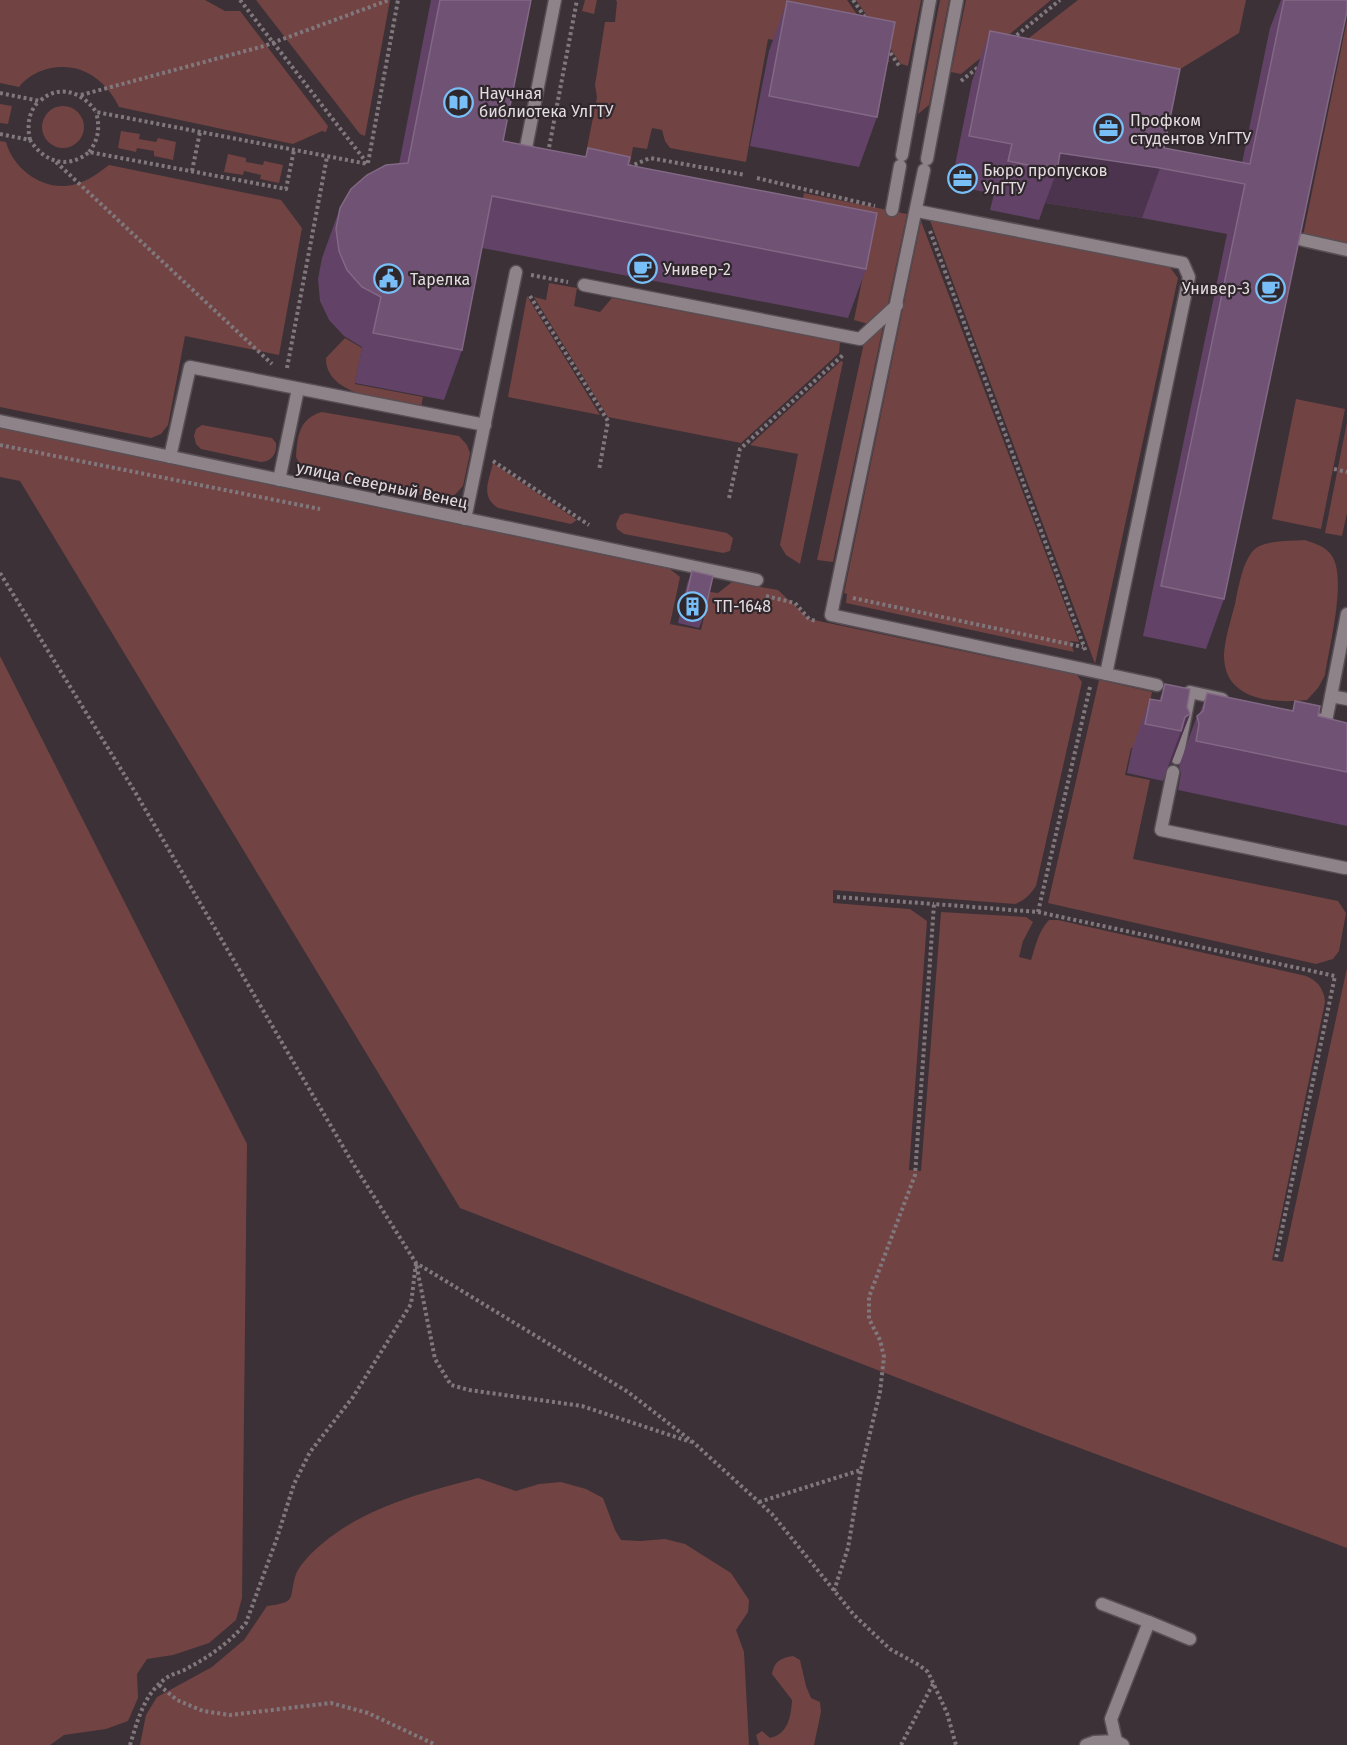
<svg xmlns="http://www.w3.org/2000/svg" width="1347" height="1745" viewBox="0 0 1347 1745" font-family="'Fira Sans',sans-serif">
  <rect width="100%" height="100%" fill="#3b3137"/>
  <g fill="#724343">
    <path d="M0 0H205L225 11H240L328 126 326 132 322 131 293 144 119 107C105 78 79 61 47 69 36 72 26 78 19 87L0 83Z"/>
    <polygon points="256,0 390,0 365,136 360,134"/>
    <polygon points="585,0 597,0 594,14 582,11"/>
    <polygon points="616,0 847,0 890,62 768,39 746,162 670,148 665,141 662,130 652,128 647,149 633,147 630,163 601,166 584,163 597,97 595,85 605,22 615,22 617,2"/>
    <polygon points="856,0 921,0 908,66 901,64"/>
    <polygon points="940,0 949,0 929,105 918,114"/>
    <polygon points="966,0 1051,0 961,74 951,72"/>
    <polygon points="1078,0 1246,0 1239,33 1133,98 989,69"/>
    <polygon points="1347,20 1347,245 1303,236"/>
    <polygon points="0,104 12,106 8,124 0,123"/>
    <circle cx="63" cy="127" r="21"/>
    <polygon points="121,131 140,134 139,139 156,142 158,138 176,142 173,160 154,156 154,151 137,148 136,152 118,148"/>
    <path d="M0 141 6 142C14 171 46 193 76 184 90 180 98 173 109 165L281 200 302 228 279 355 185 336 168 425 161 434 151 438 0 407Z"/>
    <polygon points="228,154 246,158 246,162 263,165 264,161 283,165 279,183 260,179 261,175 244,171 243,175 224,172"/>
    <polygon points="804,193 907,214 833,562 817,560 868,324 854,320 866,261 793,246"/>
    <polygon points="929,218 1169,266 1178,278 1095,664"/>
    <polygon points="921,221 1079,642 1070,641 1074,652 846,603 847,594 844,593"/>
    <polygon points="549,283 577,288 574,306 600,312 612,298 840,342 839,353 741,443 608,417 534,297 546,300"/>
    <polygon points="527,296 600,415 508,397"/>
    <path d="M345 338 362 348 355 384 423 397 421 407C393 401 325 397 326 358Z"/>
    <polygon points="841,361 843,362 800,564 786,555 780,545 798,454 750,445"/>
    <polygon points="1296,399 1345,409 1321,529 1272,519"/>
    <path d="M322 412 459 436 467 445 470 453 463 486 450 500 312 475 301 467 296 457C297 435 300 418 322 412Z"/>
    <polygon points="1347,422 1347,513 1342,536 1325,533"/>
    <path d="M202 425 272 438 276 443C277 454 272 461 261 462L201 449 196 444 194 436 196 429Z"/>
    <path d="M0 428 670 569 680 577 670 624 701 630 710 592 718 593 732 582 778 590 809 619 1077 675 1082 682 1036 886C1030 895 1025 900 1015 904L833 890V903L910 909 927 921 909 1170 921 1171 941 912 1026 917 1033 922 1023 941 1019 957 1031 960C1036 945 1038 932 1049 920H1058L1306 976C1318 981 1324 989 1325 1002L1272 1260 1283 1262 1347 968V1548L1045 1435 460 1208 20 481 0 477Z"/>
    <path d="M493 463 577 520 571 524 498 508C480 496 489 481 493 463Z"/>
    <polygon points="626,513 727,533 733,538 730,551 723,553 624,534 617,529 616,524 620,515"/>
    <path d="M1305 540C1316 544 1325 546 1332 556 1347 579 1329 647 1325 675L1318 688 1307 700C1272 704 1223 700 1224 654 1225 638 1231 620 1235 604 1238 589 1243 559 1255 549 1265 540 1293 541 1305 540Z"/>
    <polygon points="0,656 247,1144 242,1598 236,1620 209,1643 173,1655 147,1659 137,1674 138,1698 128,1721 106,1729 64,1735 50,1745 0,1745"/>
    <polygon points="1099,680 1152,692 1141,749 1131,748 1125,775 1150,780 1133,859 1338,901 1346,913 1339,951 1333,959 1316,964 1048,903"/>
    <path d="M478 1478 516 1491 539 1484 561 1482 586 1489 603 1498 615 1530 621 1540 640 1541 665 1539 685 1544 731 1573 749 1600 748 1612 736 1630 744 1652 749 1745H140L146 1715 157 1697 212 1667 244 1640 267 1606C299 1602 288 1598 296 1574 300 1564 314 1550 323 1543 366 1507 424 1492 478 1478Z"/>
    <path d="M793 1656 800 1660 806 1686 811 1698 820 1702 821 1712 814 1745H759L756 1735 762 1731 770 1738C788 1734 791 1717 792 1700L772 1674C774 1661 781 1658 793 1656Z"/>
  </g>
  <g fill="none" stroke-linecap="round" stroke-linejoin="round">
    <defs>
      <g id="service">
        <polyline points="902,155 930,0"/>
        <polyline points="524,158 555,0"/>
        <polyline points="927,159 957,0"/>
        <polyline points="924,170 831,615 1157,685"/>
        <polyline points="892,210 900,166"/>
        <polyline points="917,211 1183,263 1189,277 1106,674"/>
        <polyline points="1303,240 1347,250"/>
        <polyline points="584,285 860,339 897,305"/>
        <polyline points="0,421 757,580"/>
        <polyline points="170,457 190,367 485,425"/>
        <polyline points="279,480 298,389"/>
        <polyline points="465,519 516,272"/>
        <polyline points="1331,696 1347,614"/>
        <polyline points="1315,719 1326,721 1331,696 1347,699"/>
        <polyline points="1177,758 1190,692 1222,699"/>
        <polyline points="1173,772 1161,830 1345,868"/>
        <polyline points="1149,1622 1190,1639"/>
        <polyline points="1086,1745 1094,1742 1116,1741 1111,1719 1149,1622 1102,1604"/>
      </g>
      <polyline id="minor" points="1116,1741 1123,1745"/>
    </defs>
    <use href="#service" stroke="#584f55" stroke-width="15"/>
    <use href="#minor" stroke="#584f55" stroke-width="15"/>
    <g stroke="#80787d" stroke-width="4" stroke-dasharray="3 3" stroke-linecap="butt">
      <polyline points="240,0 367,163"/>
      <polyline points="853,0 867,20"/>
      <polyline points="1012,39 1060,0"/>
      <polyline points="887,48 900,67"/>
      <polyline points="961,81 981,65"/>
      <path d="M0 93 40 101C59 83 84 93 96 112L368 164"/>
      <polyline points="81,95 264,46 389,0"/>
      <path d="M0 134 30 140C44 162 68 170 89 152L286 189 294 150"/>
      <path d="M30 140C27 126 28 112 39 101"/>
      <path d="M89 152C99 139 100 127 96 112"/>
      <polyline points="548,153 577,0"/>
      <polyline points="56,162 272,364"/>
      <polyline points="368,163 398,0"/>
      <polyline points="629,167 650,158 745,175"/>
      <polyline points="192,171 200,132"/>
      <polyline points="757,178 875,206"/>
      <polyline points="930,231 1086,652"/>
      <polyline points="531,275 568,282"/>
      <polyline points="530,296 608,421 599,470"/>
      <polyline points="287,368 327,157"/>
      <polyline points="0,445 320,509"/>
      <polyline points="493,461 589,525"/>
      <polyline points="1334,469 1347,472"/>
      <polyline points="729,498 740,449 844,354"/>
      <polyline points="0,573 135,792 352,1162 416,1263 628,1392 694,1443 772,1514 854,1615 890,1649 919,1665 928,1672 947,1713 956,1745"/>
      <polyline points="766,596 795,603 809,619 816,621"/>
      <polyline points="853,598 1083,647"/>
      <polyline points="837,897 934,904"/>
      <polyline points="1038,912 1090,687"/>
      <polyline points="759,1502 861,1470 880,1392 884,1357 880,1340 869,1319 869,1297 915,1175 934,904 1038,912 1335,976 1276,1258"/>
      <polyline points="834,1591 848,1548 861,1470"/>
      <polyline points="159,1685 177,1700 203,1711 230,1715 331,1703 368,1713 436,1745"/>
      <path d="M130 1745C137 1722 144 1694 165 1679 171 1674 179 1673 186 1669 209 1657 229 1643 246 1623L277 1538 294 1484 310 1452 353 1397 411 1304 416 1263 435 1359 451 1385 469 1390 582 1406 691 1442"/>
      <polyline points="901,1745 934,1682"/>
    </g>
    <use href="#service" stroke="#8f838a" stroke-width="12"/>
    <use href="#minor" stroke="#8f838a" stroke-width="12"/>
  </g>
  <g fill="#624267">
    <polygon points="431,0 531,0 503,141 585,157 588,148 866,269 848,318 482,248 462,350 444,400 355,383 362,347 344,336 329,320 320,301 318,279 322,258 340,208 399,164"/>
    <polygon points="1281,0 1347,0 1224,599 1206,649 1143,636 1227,234 1142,218 1045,203 1039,220 990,210 994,194 951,185 972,81 990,31 1164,148 1242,163 1270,28"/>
    <polygon points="787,1 877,117 859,167 750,146 769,51"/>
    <polygon points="692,571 704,615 699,628 678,623 687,584"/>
    <polygon points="1165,684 1187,707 1190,714 1171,764 1168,766 1163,781 1127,773 1132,749 1150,699 1159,701"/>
    <polygon points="1207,693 1292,711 1295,701 1318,716 1347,723 1347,826 1178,790 1181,773 1179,766 1197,716 1199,715"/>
  </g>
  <g fill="#4c344e">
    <polygon points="1060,153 1160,168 1142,218 1045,203 1057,171"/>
    <polygon points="1190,714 1171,764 1168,766 1181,731 1185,717"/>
  </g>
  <g fill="#705274" stroke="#826885" stroke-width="1.5">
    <polygon points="440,0 531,0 503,141 586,157 588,148 630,157 628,165 877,213 866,269 492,196 462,350 373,333 381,297 362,287 347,270 339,251 336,229 340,208 351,189 367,175 386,165 408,163"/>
    <polygon points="1284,0 1347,0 1347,11 1224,599 1161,586 1245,184 1160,168 1060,153 1057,171 1008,161 1012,144 969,136 990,31 1180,69 1164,148 1250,164"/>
    <polygon points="787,1 895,22 877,117 769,96"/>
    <polygon points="692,571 713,576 704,615 683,610"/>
    <polygon points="1165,684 1190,689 1187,707 1190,714 1185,717 1181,731 1145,724 1150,699 1161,701"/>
    <polygon points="1207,693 1293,711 1295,701 1320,706 1318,716 1347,723 1347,772 1196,741 1199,724 1197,716 1203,711"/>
  </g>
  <defs>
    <symbol id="library-ring" viewBox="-11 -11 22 22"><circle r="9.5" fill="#30272d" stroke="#78bff7" stroke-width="1.5"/><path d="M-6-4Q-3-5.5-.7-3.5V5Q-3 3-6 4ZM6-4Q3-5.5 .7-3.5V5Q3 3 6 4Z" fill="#78bff7"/></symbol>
    <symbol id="office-ring" viewBox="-11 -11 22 22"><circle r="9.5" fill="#30272d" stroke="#78bff7" stroke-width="1.5"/><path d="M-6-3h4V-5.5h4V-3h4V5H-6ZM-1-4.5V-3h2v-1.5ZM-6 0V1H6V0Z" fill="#78bff7"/></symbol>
    <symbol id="cafe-ring" viewBox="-11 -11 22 22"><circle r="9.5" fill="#30272d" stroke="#78bff7" stroke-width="1.5"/><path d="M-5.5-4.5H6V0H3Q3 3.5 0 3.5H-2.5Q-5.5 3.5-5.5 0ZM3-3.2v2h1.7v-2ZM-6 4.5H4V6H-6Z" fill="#78bff7"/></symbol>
    <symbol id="civic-ring" viewBox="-11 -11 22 22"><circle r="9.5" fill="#30272d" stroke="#78bff7" stroke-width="1.5"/><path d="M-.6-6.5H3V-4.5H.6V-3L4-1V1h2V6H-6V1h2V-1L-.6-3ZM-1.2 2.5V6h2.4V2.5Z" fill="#78bff7"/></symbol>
    <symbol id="building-ring" viewBox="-11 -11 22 22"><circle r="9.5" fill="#30272d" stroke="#78bff7" stroke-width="1.5"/><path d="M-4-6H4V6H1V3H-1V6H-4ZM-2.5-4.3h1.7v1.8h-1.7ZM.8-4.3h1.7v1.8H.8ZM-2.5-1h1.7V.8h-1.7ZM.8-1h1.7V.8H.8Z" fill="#78bff7"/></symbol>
  </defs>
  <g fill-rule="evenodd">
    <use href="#library-ring" x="442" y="86" width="33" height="33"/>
    <use href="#office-ring" x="1092" y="112" width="33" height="33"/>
    <use href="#office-ring" x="946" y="162" width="33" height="33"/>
    <use href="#cafe-ring" x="626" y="252" width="33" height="33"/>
    <use href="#civic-ring" x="372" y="262" width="33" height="33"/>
    <use href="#cafe-ring" x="1254" y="272" width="33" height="33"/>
    <use href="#building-ring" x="676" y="590" width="33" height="33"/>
  </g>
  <g text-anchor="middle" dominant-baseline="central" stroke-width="4.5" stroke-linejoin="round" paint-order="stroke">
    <g font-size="16" fill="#e3dde1" stroke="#30272d" text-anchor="start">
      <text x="479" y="93">Научная<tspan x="479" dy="18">библиотека УлГТУ</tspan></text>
      <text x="1130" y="120">Профком<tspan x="1130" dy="18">студентов УлГТУ</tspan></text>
      <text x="983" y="170">Бюро пропусков<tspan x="983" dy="18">УлГТУ</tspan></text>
      <text x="663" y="269">Универ-2</text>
      <text x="410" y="279">Тарелка</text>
      <text x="1250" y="288" text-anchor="end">Универ-3</text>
      <text x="714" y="606">ТП-1648</text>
    </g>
    <g font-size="16" fill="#e3dde1" stroke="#30272d">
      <text transform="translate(382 485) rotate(12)">улица Северный Венец</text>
    </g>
  </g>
</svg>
